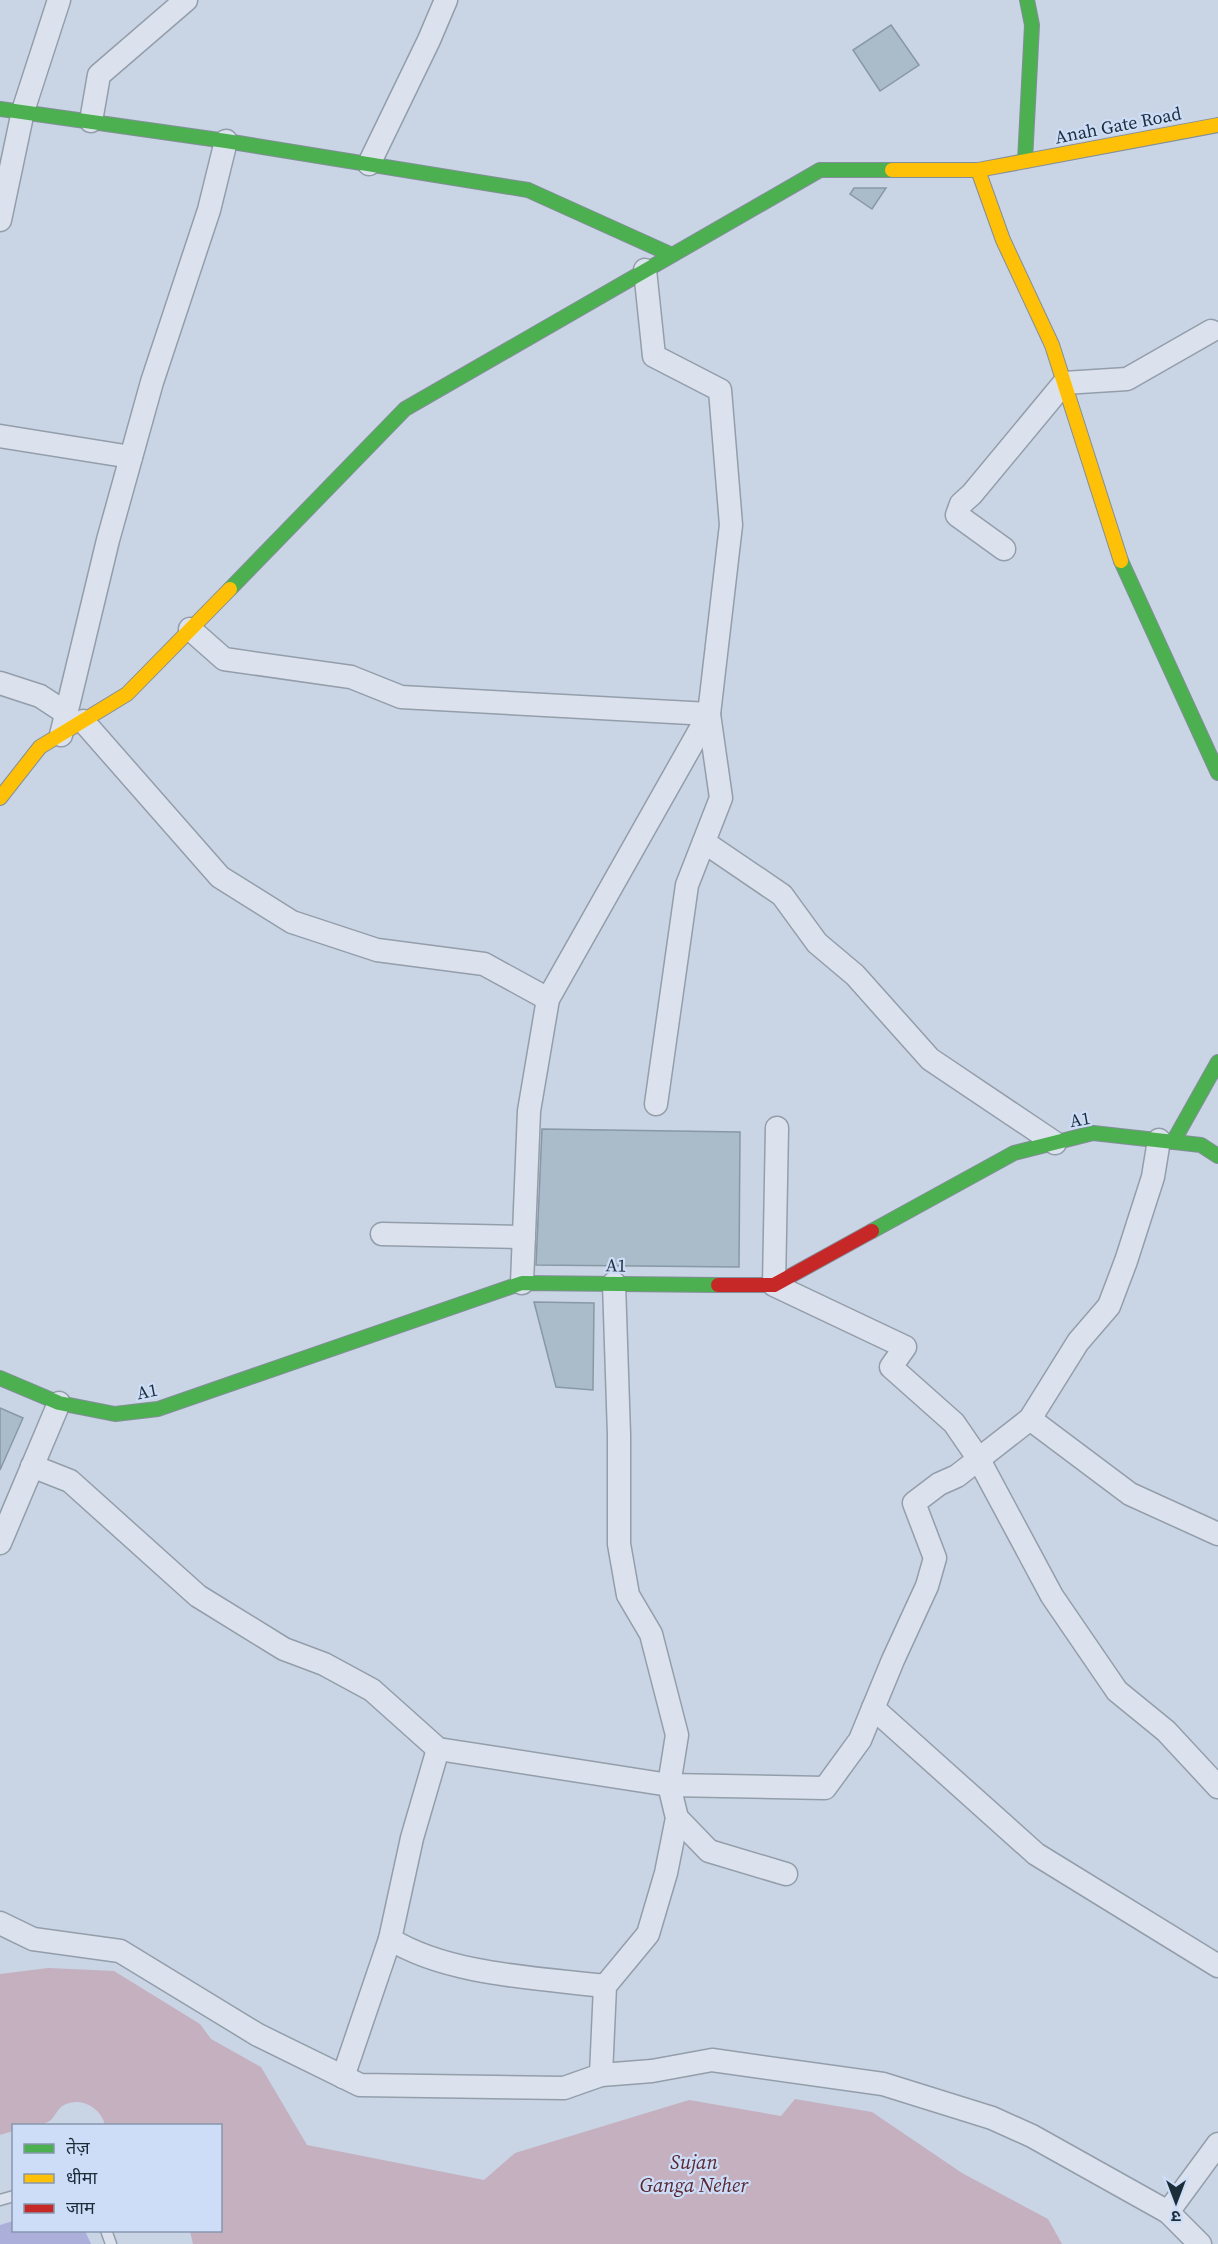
<svg xmlns="http://www.w3.org/2000/svg" width="1218" height="2244" viewBox="0 0 1218 2244" font-family="'Source Serif 4','Noto Sans Devanagari',serif">
  <rect width="100%" height="100%" fill="#c9d4e5"/>
  <polygon fill="#abafd9" points="13,2221 14,2230 85,2231 91,2244 0,2244 0,2225"/>
  <path fill="#c4b0be" d="M48 1968 114 1971 200 2024 211 2039 261 2067 307 2145 484 2180 515 2153 689 2100 781 2116 795 2099 872 2112 962 2173 1048 2219 1062 2244H193L190 2231 220 2230V2126L105 2125C101 2108 81 2096 64 2105 57 2109 56 2115 51 2120 42 2127 24 2126 14 2126L13 2131 0 2135V1974Z"/>
  <g fill="#aabbc9" stroke="#8899a5" stroke-width="1.5">
    <polygon points="891,25 919,65 880,91 853,50"/>
    <polygon points="854,188 886,188 872,209 850,194"/>
    <polygon points="542,1129 740,1132 739,1267 536,1265"/>
    <polygon points="534,1302 594,1303 593,1390 556,1387"/>
    <polygon points="0,1408 23,1418 0,1470"/>
  </g>
  <g fill="none" stroke-linecap="round" stroke-linejoin="round">
    <defs>
      <g id="lane">
        <polyline points="0,2200 14,2196"/>
        <polyline points="106,2230 111,2244"/>
      </g>
      <g id="street">
        <polyline points="91,121 99,75 186,0"/>
        <polyline points="369,164 429,40 446,0"/>
        <polyline points="0,220 23,111 59,0"/>
        <polyline points="0,436 131,457"/>
        <polyline points="1004,549 957,515 961,504 972,494 1064,383 1127,379 1211,331"/>
        <polyline points="190,629 224,659 351,677 401,697 709,714 721,798 687,885 656,1104"/>
        <polyline points="0,683 40,696 66,713"/>
        <polyline points="83,721 220,877 292,922 377,950 484,964 548,999"/>
        <polyline points="61,735 108,540 152,382 209,210 226,141"/>
        <polyline points="704,842 782,895 817,943 855,975 930,1059 1055,1143"/>
        <polyline points="777,1128 774,1285 905,1347 891,1367 954,1423 978,1458 1052,1596 1117,1691 1166,1731 1218,1787"/>
        <polyline points="382,1234 524,1237"/>
        <polyline points="522,1283 529,1111 548,999 709,714 731,525 720,390 654,356 645,270"/>
        <polyline points="1030,1419 1130,1494 1218,1534"/>
        <polyline points="32,1466 70,1481 198,1596 284,1649 324,1664 372,1690 438,1749 669,1785 825,1788 860,1740 893,1660 927,1586 935,1558 914,1503 939,1484 957,1476 1030,1419 1078,1342 1109,1306 1126,1261 1153,1177 1159,1140"/>
        <polyline points="0,1543 59,1403"/>
        <polyline points="873,1708 1036,1854 1218,1966"/>
        <polyline points="677,1818 709,1851 786,1874"/>
        <polyline points="0,1923 33,1939 120,1951 258,2035 360,2085 564,2088 601,2075 652,2071 712,2060 883,2084 992,2118 1032,2136 1168,2212 1200,2244"/>
        <path d="M390 1939C448 1975 538 1978 605 1986"/>
        <polyline points="601,2075 605,1986 648,1934 666,1873 677,1818 669,1785 677,1735 651,1634 628,1595 619,1544 619,1435 614,1283"/>
        <polyline points="343,2077 390,1939 412,1838 438,1749"/>
        <polyline points="1168,2212 1218,2144"/>
      </g>
      <g id="fast">
        <polyline points="0,109 226,141 528,190 672,255"/>
        <polyline points="1025,161 1032,25 1027,0"/>
        <polyline points="1121,561 1218,773"/>
        <polyline points="230,589 405,409 820,170 892,170"/>
        <polyline points="1173,1142 1218,1062"/>
        <polyline points="872,1231 1014,1153 1093,1133 1201,1145 1218,1156"/>
        <polyline points="0,1378 59,1403 115,1414 158,1409 522,1283 718,1285"/>
      </g>
      <g id="slow">
        <polyline points="892,170 978,170 1218,125"/>
        <polyline points="978,170 1003,240 1052,345 1121,561"/>
        <polyline points="0,798 40,747 127,694 230,589"/>
      </g>
      <polyline id="jam" points="718,1285 774,1285 872,1231"/>
    </defs>
    <use href="#lane" stroke="#939eaa" stroke-width="13"/>
    <use href="#street" stroke="#939eaa" stroke-width="25"/>
    <use href="#fast" stroke="#838e99" stroke-width="16"/>
    <use href="#slow" stroke="#838e99" stroke-width="16"/>
    <use href="#jam" stroke="#838e99" stroke-width="16"/>
    <use href="#lane" stroke="#dce2ed" stroke-width="10"/>
    <use href="#street" stroke="#dce2ed" stroke-width="22"/>
    <use href="#fast" stroke="#4caf50" stroke-width="14"/>
    <use href="#slow" stroke="#ffc107" stroke-width="14"/>
    <use href="#jam" stroke="#c62828" stroke-width="14"/>
  </g>
  <g text-anchor="middle" dominant-baseline="central" stroke-width="4.5" stroke-linejoin="round" paint-order="stroke">
    <g font-size="18" fill="#1b2d39" stroke="#cdddf8">
      <text transform="translate(1118 125) rotate(-11)">Anah Gate Road</text>
      <text transform="translate(1080 1119) rotate(-10)">A1</text>
      <text transform="translate(616 1265) rotate(1)">A1</text>
      <text transform="translate(147 1391) rotate(-11)">A1</text>
    </g>
    <g font-size="20" font-style="italic" fill="#5a2830" stroke="#cdddf8">
      <text x="694" y="2162">Sujan<tspan x="694" dy="23">Ganga Neher</tspan></text>
    </g>
  </g>
  <rect x="12" y="2124" width="210" height="108" fill="#cdddf8" stroke="#8697ac" stroke-width="1.5"/>
  <rect x="24" y="2144" width="30" height="9" fill="#4caf50" stroke="#8697ac" stroke-width="1.5"/>
  <text x="66" y="2154" font-size="18" fill="#1b2d39">तेज़</text>
  <rect x="24" y="2174" width="30" height="9" fill="#ffc107" stroke="#8697ac" stroke-width="1.5"/>
  <text x="66" y="2184" font-size="18" fill="#1b2d39">धीमा</text>
  <rect x="24" y="2204" width="30" height="9" fill="#c62828" stroke="#8697ac" stroke-width="1.5"/>
  <text x="66" y="2214" font-size="18" fill="#1b2d39">जाम</text>
  <g transform="translate(1176 2202) rotate(180)" stroke="#cdddf8" stroke-width="4.5" paint-order="stroke">
  <path d="M0-4.5L10 22L0 15L-10 22Z" fill="#1b2d39"/>
  <text y="-9" font-size="16" font-weight="bold" text-anchor="middle" fill="#1b2d39">उ</text>
  </g>
</svg>
